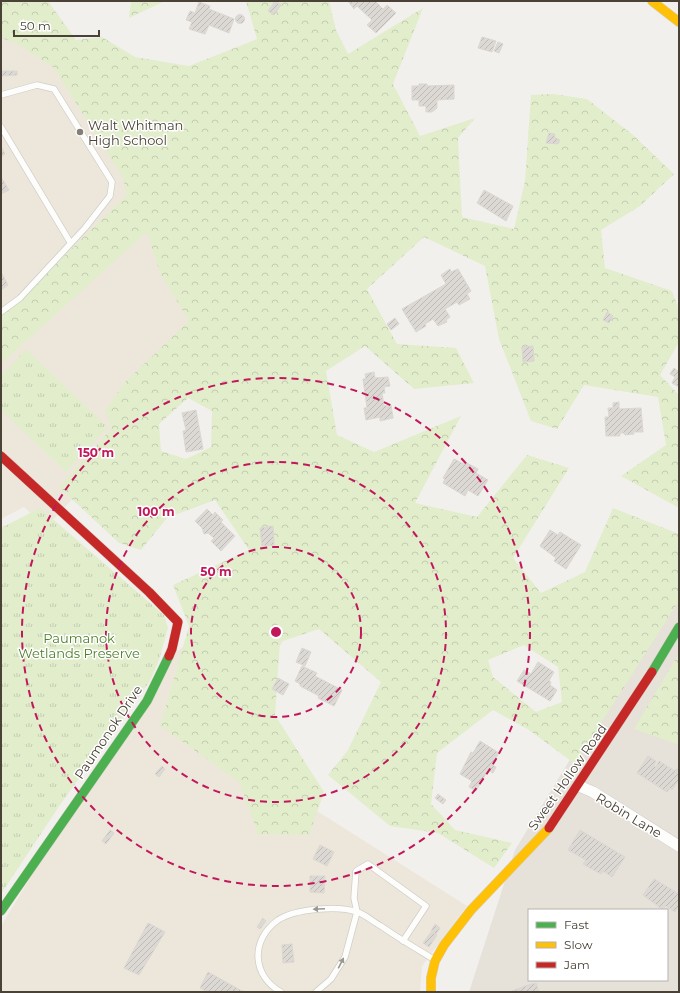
<svg xmlns="http://www.w3.org/2000/svg" width="680" height="993" viewBox="0 0 680 993" font-family="Montserrat,sans-serif">
  <defs>
    <pattern id="forest-crowns" width="20" height="18" patternUnits="userSpaceOnUse"><rect width="20" height="18" fill="#e2edcc"/><path d="M2 6a3 3 0 1 1 6 0M12 15a3 3 0 1 1 6 0" fill="none" stroke="#c3ccb0"/></pattern>
    <pattern id="park-tufts" width="24" height="20" patternUnits="userSpaceOnUse"><rect width="24" height="20" fill="#e2edcc"/><path d="M3 7l-1-3M5 7V3M7 7l1-3M15 17l-1-3M17 17v-4M19 17l1-3" fill="none" stroke="#c3ccb0"/></pattern>
    <pattern id="building-hatch" width="6" height="6" patternUnits="userSpaceOnUse"><rect width="6" height="6" fill="#dcd9d4"/><path d="M-1 1l2-2M0 6l6-6M5 7l2-2" fill="none" stroke="#bebbb7"/></pattern>
  </defs>
  <rect width="100%" height="100%" fill="#f2f0ec"/>
  <path fill="#e6e1d9" fill-rule="evenodd" d="M679 580V992H469L515 850ZM529 910H667V980H529Z"/>
  <g fill="#ede7db">
    <polygon points="1,1 22,1 296,264 46,527 24,507 1,519"/>
    <polygon points="268,587 300,613 232,725 240,762 467,906 422,966 420,992 1,992 1,926 73,807 176,652"/>
  </g>
  <g fill="url(#forest-crowns)" fill-rule="evenodd">
    <path d="M1 1H48L76 40 102 37 135 57 189 66 257 39 246 1H329L336 30 348 54 423 8 393 84 420 136 475 118 458 138 462 217 514 229 525 181 531 95 553 94 587 99 633 135 674 174 640 206 601 230 605 268 672 291 679 309V342L660 375 679 395V508L621 476 666 445 658 397 584 385 557 429 531 421 499 339 485 266 424 237 367 289 397 344 456 348 474 383 414 389 365 346 326 371 337 435 374 452 461 416 415 503 477 517 527 455 569 468 513 558 541 593 585 572 613 508 679 534V601L575 764 529 730 493 710 437 753 431 804 455 830 512 843 494 868 438 833 390 826 328 775 348 750 381 682 319 629 280 642 275 715 324 792 309 835 258 834 239 782 160 726 189 626 173 585 249 550 215 500 167 518 141 550 119 543 59 487 112 428 105 411 124 383 189 321 160 273 147 232 1 364V317L127 195 123 178 54 68 16 43 1 38ZM188 398 212 411 211 447 186 459 161 451 159 424ZM524 645 558 667 562 702 536 712 493 677 488 660Z"/>
    <polygon points="131,1 165,1 129,18"/>
    <polygon points="679,653 679,745 634,729"/>
  </g>
  <g fill="url(#park-tufts)">
    <polygon points="26,349 108,427 66,472 1,410 1,376"/>
    <polygon points="40,508 164,615 168,628 159,660 150,681 62,802 1,894 1,528"/>
  </g>
  <g fill="url(#building-hatch)" stroke="#dbd7d2">
    <polygon points="275,1 281,5 274,15 268,11"/>
    <polygon points="348,1 377,1 376,2 383,9 387,5 396,13 376,33 367,25 372,20 357,6 354,9"/>
    <polygon points="199,2 210,6 209,9 234,19 229,33 209,25 205,34 189,29 192,22 186,20 190,11 195,13"/>
    <circle cx="240" cy="19" r="4.5"/>
    <polygon points="482,37 496,41 492,52 478,48"/>
    <polygon points="498,42 503,44 499,53 494,51"/>
    <polygon points="1,71 17,71 17,75 1,76"/>
    <polygon points="419,84 427,84 427,86 454,85 454,99 437,100 437,108 432,112 426,112 426,106 419,106 419,100 412,100 412,86 419,86"/>
    <polygon points="549,133 555,134 554,138 560,140 558,144 546,143"/>
    <polygon points="1,146 5,154 1,157"/>
    <polygon points="1,177 9,190 1,194"/>
    <polygon points="484,190 513,206 506,221 477,203"/>
    <polygon points="450,269 451,272 458,269 471,291 467,294 470,299 459,305 457,302 445,309 450,317 446,320 447,322 438,326 433,319 425,324 426,326 416,332 402,309 446,284 441,275"/>
    <polygon points="1,272 8,285 1,290"/>
    <polygon points="607,312 613,316 609,323 603,320"/>
    <polygon points="395,318 399,324 391,330 387,324"/>
    <polygon points="533,346 534,361 523,362 522,347"/>
    <polygon points="674,368 678,371 679,369 679,387 672,383 675,377 670,374"/>
    <polygon points="374,372 375,378 388,377 390,386 384,387 385,393 382,393 384,406 391,405 393,418 380,421 380,417 366,420 364,408 367,408 363,379 366,379 365,374"/>
    <polygon points="619,402 619,409 641,408 643,432 633,432 634,434 625,435 624,433 620,433 620,436 606,436 605,417 609,417 608,408 613,408 613,403"/>
    <polygon points="196,410 203,449 186,452 183,431 186,430 182,413"/>
    <polygon points="454,459 464,464 465,462 478,469 476,473 488,480 478,496 468,490 465,496 443,483 445,479 443,478"/>
    <polygon points="207,509 213,515 215,512 223,520 221,522 235,536 221,551 211,541 214,538 208,533 204,534 202,528 195,521"/>
    <polygon points="273,526 274,545 262,546 260,528"/>
    <polygon points="550,530 558,535 560,532 581,545 566,569 554,561 556,558 540,546"/>
    <polygon points="302,648 311,652 305,666 296,662"/>
    <polygon points="538,662 554,672 549,681 551,682 550,685 557,690 550,701 517,681 524,670 531,674"/>
    <polygon points="302,666 317,673 315,676 342,690 334,706 318,698 319,696 300,686 300,684 295,681"/>
    <polygon points="278,678 289,684 283,695 272,689"/>
    <polygon points="480,741 499,753 492,765 496,767 493,773 488,770 476,791 469,787 472,781 460,774 471,752 473,753"/>
    <polygon points="648,756 656,761 654,765 656,767 659,761 675,771 676,769 679,770 679,780 672,790 670,788 667,792 637,773"/>
    <polygon points="162,766 165,769 159,777 155,774"/>
    <polygon points="438,794 446,800 443,804 435,798"/>
    <polygon points="110,830 114,833 106,844 102,841"/>
    <polygon points="580,830 625,857 612,877 603,871 601,874 583,864 586,860 568,850"/>
    <polygon points="320,845 334,852 327,866 313,859"/>
    <polygon points="310,876 325,876 324,893 310,892"/>
    <polygon points="654,879 679,894 679,906 675,912 666,906 662,909 643,895"/>
    <polygon points="263,918 266,921 260,929 257,927"/>
    <polygon points="148,923 165,932 139,975 124,968"/>
    <polygon points="435,924 440,928 436,934 431,931"/>
    <polygon points="431,932 437,935 429,947 423,943"/>
    <polygon points="292,944 294,962 283,963 282,945"/>
    <polygon points="208,972 242,991 248,992 208,992 200,988"/>
    <polygon points="536,983 539,992 512,991 528,985"/>
  </g>
  <g fill="none" stroke-linecap="round" stroke-linejoin="round">
    <defs>
      <g id="lane">
        <polyline points="1,95 37,85 54,89 112,182 110,196 85,228 20,298 1,312"/>
        <polyline points="1,127 70,242"/>
        <path d="M281 992C252 976 250 940 278 920 295 909 338 905 357 912 365 914 373 922 381 926 398 938 417 949 435 960"/>
        <polyline points="316,992 331,979 345,957 357,912 354,898 356,871 368,864 426,906 403,941"/>
      </g>
      <polyline id="street" points="579,786 593,792 679,846"/>
      <g id="fast">
        <polyline points="652,672 679,627"/>
        <polyline points="1,911 147,701 169,656"/>
      </g>
      <g id="slow">
        <polyline points="652,1 679,22"/>
        <polyline points="431,992 431,978 435,961 444,945 471,910 549,828"/>
      </g>
      <g id="jam">
        <polyline points="1,456 149,592 178,622 172,649 169,656"/>
        <polyline points="549,828 652,672"/>
      </g>
    </defs>
    <use href="#lane" stroke="#d0cec9" stroke-width="7"/>
    <use href="#street" stroke="#d0cec9" stroke-width="12"/>
    <use href="#fast" stroke="#d2cdc3" stroke-width="10"/>
    <use href="#slow" stroke="#d2cdc3" stroke-width="10"/>
    <use href="#jam" stroke="#d2cdc3" stroke-width="10"/>
    <use href="#lane" stroke="#fdfdfc" stroke-width="5.5"/>
    <use href="#street" stroke="#fdfdfc" stroke-width="11"/>
    <use href="#fast" stroke="#4caf50" stroke-width="9"/>
    <use href="#slow" stroke="#ffc107" stroke-width="9"/>
    <use href="#jam" stroke="#c62828" stroke-width="9"/>
  </g>
  <defs><path id="oneway-solid" d="M-6-.8H1V-3.2L6.5 0L1 3.2V.8H-6Z"/></defs>
  <g fill="#9b9690">
    <use href="#oneway-solid" transform="translate(319 909) rotate(178)"/>
    <use href="#oneway-solid" transform="translate(341 963) rotate(-63)"/>
  </g>
  <g fill="none" stroke="#c2185b" stroke-width="2" stroke-dasharray="7 5">
    <circle cx="276" cy="632" r="85"/>
    <circle cx="276" cy="632" r="170"/>
    <circle cx="276" cy="632" r="254"/>
  </g>
  <circle fill="#857e76" stroke="#fff" stroke-width="1.5" cx="80" cy="132" r="4"/>
  <g text-anchor="middle" dominant-baseline="central" stroke-width="3" stroke-linejoin="round" paint-order="stroke">
    <g font-size="13" fill="#4a4137" stroke="#fff" text-anchor="start">
      <text x="88" y="125">Walt Whitman<tspan x="88" dy="15">High School</tspan></text>
    </g>
    <g font-size="13" fill="#4e7f27" stroke="#fff">
      <text x="79" y="638">Paumanok<tspan x="79" dy="15">Wetlands Preserve</tspan></text>
    </g>
    <g font-size="13" fill="#4a4137" stroke="#fff">
      <text transform="translate(108 732) rotate(-56)">Paumonok Drive</text>
      <text transform="translate(567 777) rotate(-55)">Sweet Hollow Road</text>
      <text transform="translate(629 815) rotate(31)">Robin Lane</text>
    </g>
  </g>
  <circle cx="276" cy="632" r="6" fill="#c2185b" stroke="#fff" stroke-width="2"/>
  <g font-size="12" text-anchor="middle" font-weight="bold" fill="#c2185b" stroke="#fff" stroke-width="3" stroke-linejoin="round" paint-order="stroke">
    <text x="96" y="457">150 m</text>
    <text x="156" y="516">100 m</text>
    <text x="216" y="576">50 m</text>
  </g>
  <rect width="680" height="993" fill="none" stroke="#4a4137" stroke-width="4"/>
  <rect x="528" y="909" width="140" height="72" fill="#ffffff" stroke="#b7b3af"/>
  <rect x="536" y="922" width="20" height="6" fill="#4caf50" stroke="#b7b3af"/>
  <text x="564" y="929" font-size="12" fill="#4a4137">Fast</text>
  <rect x="536" y="942" width="20" height="6" fill="#ffc107" stroke="#b7b3af"/>
  <text x="564" y="949" font-size="12" fill="#4a4137">Slow</text>
  <rect x="536" y="962" width="20" height="6" fill="#c62828" stroke="#b7b3af"/>
  <text x="564" y="969" font-size="12" fill="#4a4137">Jam</text>
  <path d="M14 30v6h85v-6" fill="none" stroke="#4a4137" stroke-width="2"/>
  <text x="20" y="30" font-size="12" fill="#4a4137" stroke="#ffffff" stroke-width="3" paint-order="stroke">50 m</text>
</svg>
